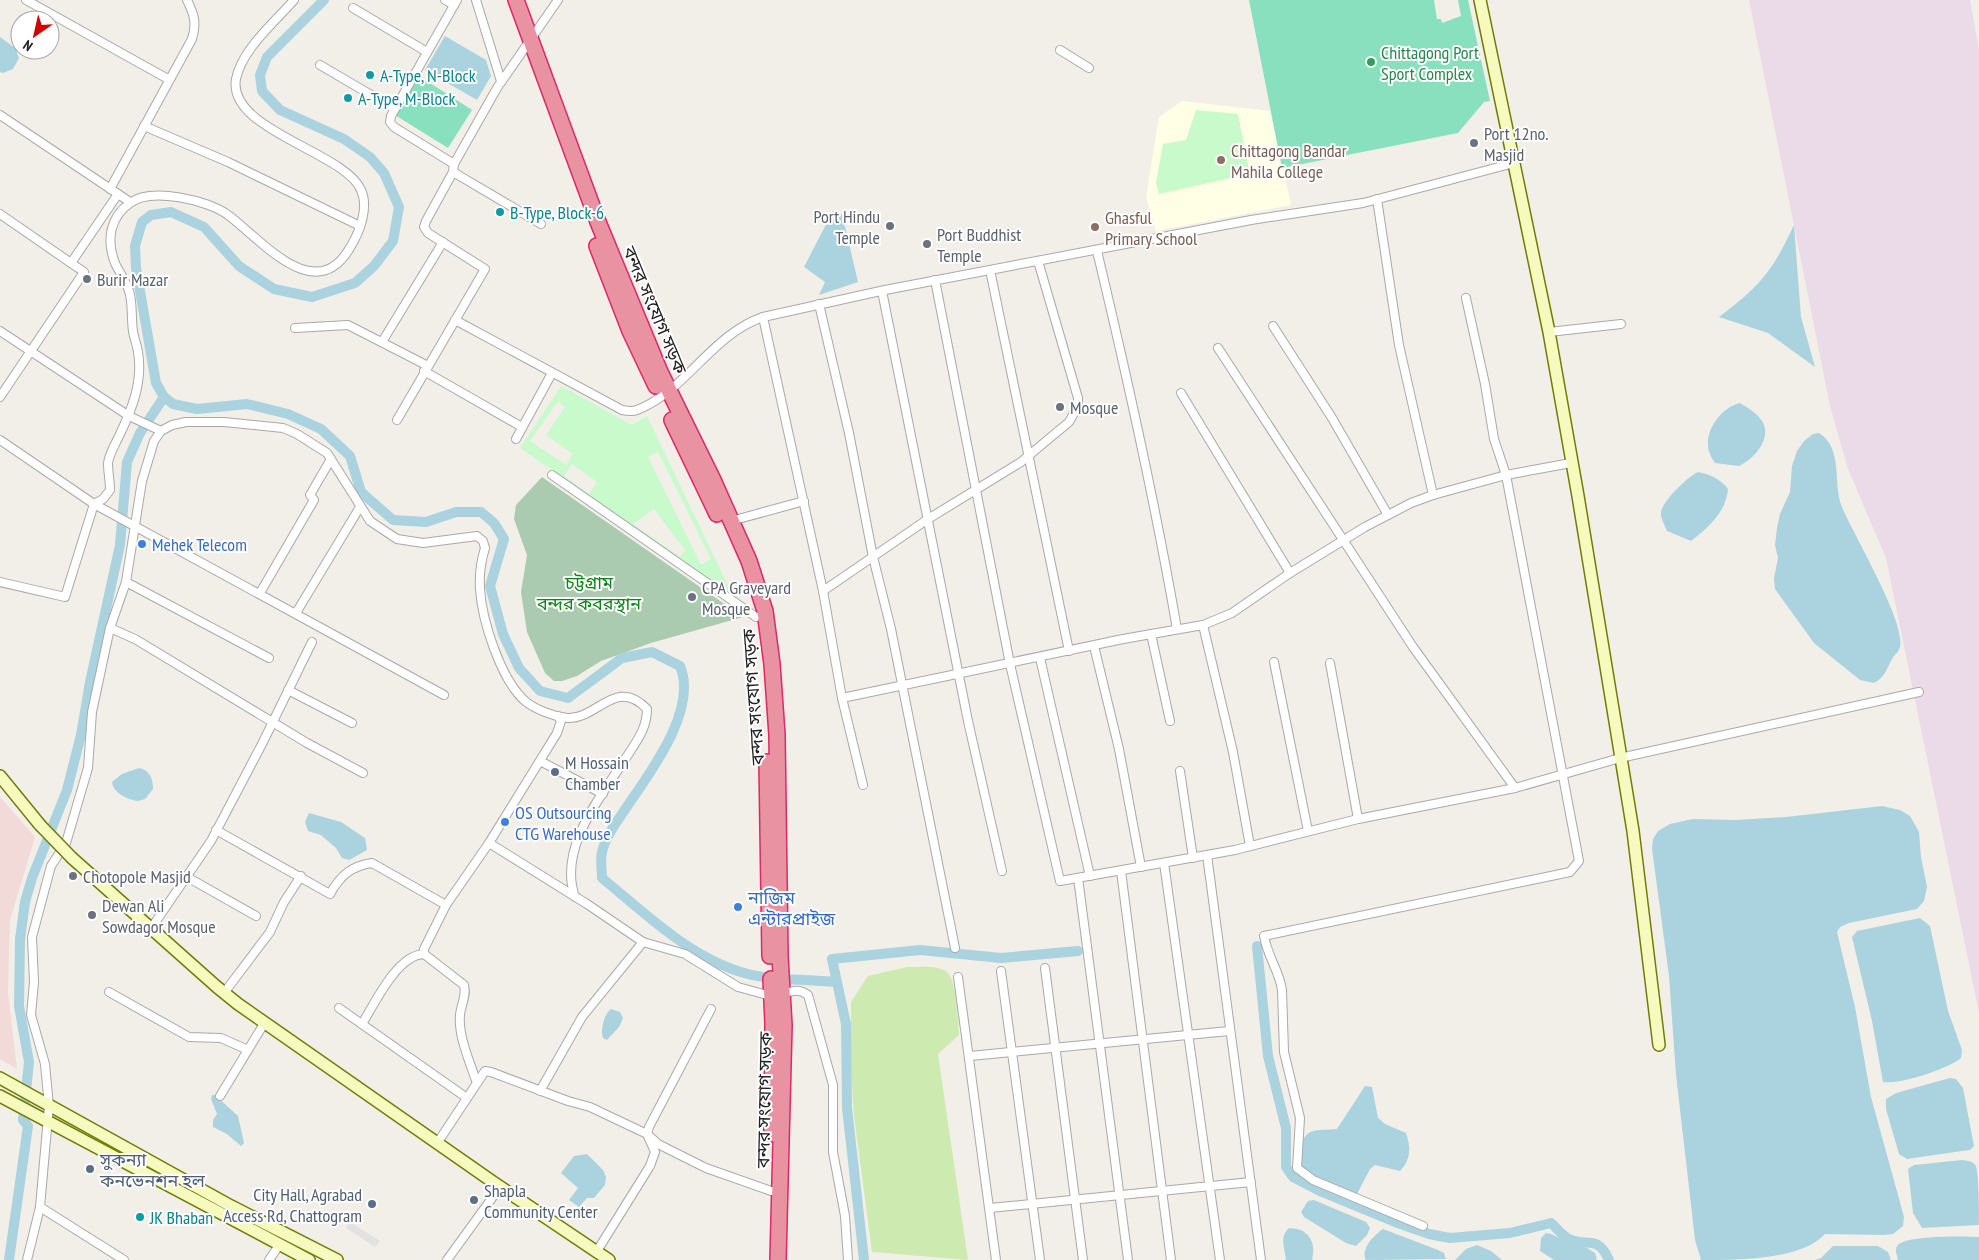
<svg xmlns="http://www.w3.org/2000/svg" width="1979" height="1260" viewBox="0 0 1979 1260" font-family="'PT Sans Narrow','Noto Sans Bengali',sans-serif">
  <rect width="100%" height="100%" fill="#f2efe9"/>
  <polygon fill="#f2dad9" points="0,797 35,837 10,920 8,993 17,1069 0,1059"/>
  <polygon fill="#ebdbe8" points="1749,0 1970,0 1979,50 1979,1013 1886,558 1848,469 1830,406"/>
  <polygon fill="#ffffe5" points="1182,101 1270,111 1291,205 1156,231 1146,197 1159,117"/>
  <path fill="#cdebb0" d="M907 967C918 967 936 965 946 971 957 979 958 1021 959 1035L938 1054 968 1260 872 1252 854 1116 851 1070V1002L868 976Z"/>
  <polygon fill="#aacbaf" points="542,477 743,617 651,643 601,661 577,676 562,681 554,681 545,673 527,632 521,592 527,555 514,519 516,505"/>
  <g fill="#c8facc" fill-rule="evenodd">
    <polygon points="1196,110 1238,114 1250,174 1159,194 1156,183 1163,144 1186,140"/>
    <path d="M561 386 632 425 647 416 733 596 520 448ZM558 401 565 407 546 435 573 454 566 465 530 441ZM658 452 711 559 701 565 648 457ZM572 464 597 482 589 494 564 476ZM654 509 685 550 680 557 633 524Z"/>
  </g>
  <g fill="#88e0be">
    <polygon points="1249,0 1434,0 1437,19 1441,19 1442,23 1461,16 1458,0 1468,0 1490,101 1484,102 1458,133 1282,168"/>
    <polygon points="419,76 472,110 448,148 395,115"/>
  </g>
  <polygon fill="#e2e2e2" points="350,1222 380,1241 375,1247 346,1228"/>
  <g fill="#aad3df">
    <polygon points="445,36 486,60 491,76 477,100 425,70"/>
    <polygon points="0,37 15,48 19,58 13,69 3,73 0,72"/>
    <polygon points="833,211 842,214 858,282 819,295 825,282 804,267"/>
    <path d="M1794 225 1801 317 1815 367 1768 333 1719 317C1760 286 1772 272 1794 225Z"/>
    <path d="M1740 403C1748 408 1757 413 1762 421 1773 438 1754 459 1739 466L1715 463C1711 457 1708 452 1708 444 1707 427 1724 406 1740 403Z"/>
    <path d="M1819 433C1844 449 1832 483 1842 507 1853 534 1906 622 1900 647 1899 652 1894 655 1892 659 1886 670 1885 677 1874 683L1860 680 1814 643 1775 589 1774 578 1778 558 1775 545 1777 528 1780 514 1790 492 1792 466 1797 451 1804 441 1813 434Z"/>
    <path d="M1698 472C1709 474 1721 479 1728 489 1726 512 1709 527 1691 541L1667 531C1665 525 1660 518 1661 512 1663 501 1687 477 1698 472Z"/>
    <path d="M139 768C150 770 153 779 153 789L145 799 138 801C128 800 113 793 112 782L122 774Z"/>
    <path d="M1882 806 1900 810 1910 816 1919 832 1921 857 1927 887 1924 901 1917 909 1849 923 1840 927 1837 932 1855 1007 1871 1097 1904 1217 1903 1226 1893 1234 1884 1235 1825 1234C1801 1260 1739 1260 1701 1260L1695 1240 1693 1222 1676 1075 1669 976 1652 849 1653 839 1658 831 1670 824 1693 819 1736 820 1786 817Z"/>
    <polygon points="309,813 341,822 365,838 367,850 349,860 342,858 336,848 321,835 308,831 305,822"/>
    <path d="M1920 918 1930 926 1948 1011 1962 1050 1961 1058C1948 1069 1899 1085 1883 1082L1872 1021 1852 937 1857 931Z"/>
    <path d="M611 1009 620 1012 623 1018 619 1027 607 1040 603 1038C600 1030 604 1014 611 1009Z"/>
    <polygon points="1950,1078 1956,1079 1963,1088 1974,1146 1970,1150 1962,1151 1907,1159 1899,1154 1886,1109 1886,1099 1896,1093"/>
    <path d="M1365 1086 1372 1087 1378 1118 1385 1124 1406 1133C1411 1147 1411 1160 1400 1171L1375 1165 1370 1169 1357 1194 1319 1178 1302 1167C1300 1161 1301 1157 1301 1151 1303 1126 1317 1131 1337 1129Z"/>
    <polygon points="212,1095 215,1095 238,1116 244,1143 241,1146 227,1134 213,1127 213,1120 217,1114 211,1099"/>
    <polygon points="587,1154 603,1170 606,1177 605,1185 594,1198 587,1198 579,1207 569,1200 578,1188 561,1173 574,1156"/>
    <path d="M1962 1160C1967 1161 1972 1160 1976 1166 1979 1177 1979 1210 1979 1225L1922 1228 1913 1213 1908 1169 1914 1165Z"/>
    <polygon points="1314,1200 1366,1222 1370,1228 1367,1235 1356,1246 1346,1243 1304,1217 1301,1212 1308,1201"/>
    <path d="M1289 1228C1308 1228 1317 1242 1312 1260H1286C1285 1248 1279 1237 1289 1228Z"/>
    <path d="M1383 1229 1438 1250 1444 1253 1446 1259 1366 1260C1360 1249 1374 1235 1383 1229Z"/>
    <polygon points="1546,1233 1551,1234 1573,1245 1587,1248 1595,1253 1597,1260 1554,1260 1540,1251 1541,1238"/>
    <path d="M1979 1237V1260H1898C1897 1255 1894 1249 1898 1245 1907 1235 1965 1236 1979 1237Z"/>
    <polygon points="1477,1245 1491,1251 1502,1260 1455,1260 1466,1249"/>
    <polygon points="1833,1246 1878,1246 1888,1252 1891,1260 1815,1260 1821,1258"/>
  </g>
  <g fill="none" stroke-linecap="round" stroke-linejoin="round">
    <g stroke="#aad3df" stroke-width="10">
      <path d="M324 0 267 57 260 75 262 91 280 110 344 139 370 157 384 173 399 207 393 241 374 266 355 283 312 297 274 289 239 266 204 227 171 212 151 215 142 222 135 246 136 268 156 383 164 397 173 404 197 409 247 404 288 414 321 429 350 456 361 492 393 520 426 522 456 512H481L494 523 504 539 490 586 503 634 519 668 540 691 568 698 622 658 652 652 680 666C698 709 652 770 628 805 619 819 606 835 602 852 600 860 602 870 602 878 646 914 691 959 748 974 774 981 808 979 835 982"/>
      <path d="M1257 946 1268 1056 1286 1128V1167L1293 1177 1322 1192 1395 1222 1429 1234 1450 1238 1510 1233 1551 1223C1557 1228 1562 1236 1569 1239 1586 1248 1597 1233 1609 1260"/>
      <polyline points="9,1260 28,1126 23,1120 29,1062 19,1006 20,939 25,902 32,878 67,790 81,735 90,682 120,545 127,462 140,433 164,397"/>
      <polyline points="864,1260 847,1108 846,1024 832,959 920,950 1001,958 1078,951"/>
    </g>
    <defs>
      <g id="street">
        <polyline points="26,0 168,79"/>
        <polyline points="445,0 454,5"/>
        <polyline points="476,0 501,81"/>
        <polyline points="353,8 427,52"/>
        <polyline points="1060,50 1089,68"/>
        <polyline points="320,65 395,109"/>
        <polyline points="0,115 130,202"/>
        <polyline points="144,126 228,162 360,226"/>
        <polyline points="454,164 394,127 390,122 391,116 457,0"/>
        <polyline points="453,172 541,224"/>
        <path d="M110 189 192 39C197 23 194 14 187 0"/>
        <polyline points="1377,199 1399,345 1433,495"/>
        <polyline points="0,214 84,272 0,397"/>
        <path d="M1097 251C1127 376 1155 502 1177 629"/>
        <polyline points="71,263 118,194"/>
        <polyline points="990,270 1069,651"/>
        <polyline points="935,280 1010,664 1060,881 1235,850 1358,819 1515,788 1620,758 1919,692"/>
        <polyline points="882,291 968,721 1002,871"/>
        <polyline points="819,304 849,433 873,557 891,629 955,948"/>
        <polyline points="763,317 823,591 842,698 863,785"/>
        <path d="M455 320 622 410C627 411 632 412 637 410 686 391 712 334 763 317L885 290 1251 220 1363 203 1514 163"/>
        <polyline points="1273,326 1332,418 1388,515"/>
        <polyline points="295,328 348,325 428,366"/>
        <polyline points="0,331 129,416 161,431"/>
        <polyline points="1549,332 1621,324"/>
        <polyline points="382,342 443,242"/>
        <polyline points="1218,348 1413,647 1515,788"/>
        <polyline points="424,371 522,427"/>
        <polyline points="1181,393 1290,573"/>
        <polyline points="397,420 485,269 428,233 424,227 426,221 453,172 454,164 497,88 558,0"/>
        <polyline points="516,439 552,373"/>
        <polyline points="0,440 94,504 65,597 0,582"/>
        <polyline points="552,475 756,617"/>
        <path d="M94 504 103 499 110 490C110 481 108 472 108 463 109 454 116 443 120 434 132 409 143 382 138 352 137 345 134 338 133 331 131 318 133 303 129 291 126 281 119 272 115 263 106 240 110 217 130 203 151 187 208 200 228 215 261 239 316 309 351 246 360 231 369 207 361 190 345 152 227 130 236 79 242 49 275 22 294 0"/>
        <polyline points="94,504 444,695"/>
        <polyline points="731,521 804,501"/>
        <polyline points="126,582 269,658"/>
        <polyline points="823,591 928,519 1021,462 1069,422 1078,406 1078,398 1038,261"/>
        <polyline points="260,593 314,500 310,495 331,459"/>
        <polyline points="296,613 360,507"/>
        <polyline points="1203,625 1233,752 1250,846"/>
        <polyline points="110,628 135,639 307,743 363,773"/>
        <polyline points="1151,634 1170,721"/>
        <polyline points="1094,646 1119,749 1141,867"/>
        <polyline points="1040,658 1090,876"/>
        <polyline points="1274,662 1308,831"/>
        <polyline points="1330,663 1358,819"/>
        <polyline points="288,690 352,723"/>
        <polyline points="842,698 1123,639 1203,625 1232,613 1290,573 1365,527 1411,503 1433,495 1506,475 1571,463"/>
        <polyline points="540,761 603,794"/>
        <polyline points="1180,771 1193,858"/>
        <path d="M216 830 330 894C340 876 351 866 372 863L446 905"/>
        <polyline points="489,843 587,904 643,942 685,954 738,987 771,996"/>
        <polyline points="1207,855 1261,1260"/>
        <polyline points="1164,863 1220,1260"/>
        <polyline points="1121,871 1171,1260"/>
        <polyline points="187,877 256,916"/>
        <polyline points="1078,878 1128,1260"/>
        <polyline points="152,927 211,841 262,744 312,642"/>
        <polyline points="424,954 424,949 446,905 489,843 557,733 561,721 558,716"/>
        <polyline points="1045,968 1083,1260"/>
        <polyline points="1001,971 1040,1260"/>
        <polyline points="958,977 996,1260"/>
        <polyline points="109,992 189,1037 221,1038 248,1050"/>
        <polyline points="224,993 270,932 284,902 301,876"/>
        <path d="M782 994C792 991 799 988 808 995L833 1085V1152L845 1216 848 1260"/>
        <polyline points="339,1008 467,1098"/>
        <path d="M362 1024C375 1003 397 955 424 954L464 985C467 996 461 1004 460 1015 458 1036 470 1063 477 1083"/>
        <polyline points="970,1056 1229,1031"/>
        <polyline points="540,1091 582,1017 643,942"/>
        <polyline points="220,1096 265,1022"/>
        <polyline points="438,1142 485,1071 491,1072 568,1101 590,1107 647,1134 658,1144 706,1168 771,1191"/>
        <polyline points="990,1208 1251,1182"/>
        <path d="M1423 1226 1313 1180 1297 1168 1300 1118 1284 1052 1282 990C1279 970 1268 958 1264 936L1570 872 1579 861 1506 475 1494 439 1485 384 1466 298"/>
        <polyline points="597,1251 650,1166 655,1152 647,1134 649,1127 711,1009"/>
        <polyline points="27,1260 40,1207"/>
        <path d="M124 1260 40 1207 49 1106 45 1064 31 1015 34 982 32 937 51 866 66 843 88 768 92 712 110 628 126 582 142 481 154 441 161 431 172 425 186 422H224L283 428 297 434 327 453 370 521 397 539 423 543 477 536 483 541 485 548C481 561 479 575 480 589 482 621 501 680 525 701 536 710 553 716 567 718 597 720 616 676 647 709 647 730 635 743 624 761 599 799 558 849 575 897"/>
        <polyline points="269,1260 280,1244"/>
        <polyline points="447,1260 500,1187"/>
      </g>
      <g id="secondary">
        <polyline points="1480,0 1549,332 1578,496 1633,831 1659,1045"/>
        <polyline points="0,776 40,825"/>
        <polyline points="72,858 217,987 238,1004 493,1182 609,1260"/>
        <polyline points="0,1078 231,1206 337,1260"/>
        <polyline points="0,1096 309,1260"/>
      </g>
      <g id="highway">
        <polyline points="516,0 598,222 660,372 713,480 749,561 765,611 772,664 777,735 780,956 784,1025 778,1260"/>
        <polyline points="597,246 630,331 656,386"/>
        <polyline points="672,420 717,514"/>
        <polyline points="767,762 770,956"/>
        <polyline points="771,979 773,1023 772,1134"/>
      </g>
    </defs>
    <use href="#street" stroke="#a9a9a9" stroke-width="10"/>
    <use href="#secondary" stroke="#707d05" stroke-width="14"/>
    <use href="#highway" stroke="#dc2a67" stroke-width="18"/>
    <use href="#street" stroke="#fff" stroke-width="8"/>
    <use href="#secondary" stroke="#f7fabf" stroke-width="11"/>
    <use href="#highway" stroke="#e892a2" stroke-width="15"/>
    <defs>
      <polyline id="secondary-bridge" points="40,825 72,858"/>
    </defs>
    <use href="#secondary-bridge" stroke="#707d05" stroke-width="14" stroke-linecap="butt"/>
    <use href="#secondary-bridge" stroke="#f7fabf" stroke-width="11"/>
  </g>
  <circle fill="#2e9e5b" stroke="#fff" stroke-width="2" cx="1371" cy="62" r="5"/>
  <g fill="#0f9aa8" stroke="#fff" stroke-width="2">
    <circle cx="370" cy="75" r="5"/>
    <circle cx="348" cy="98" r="5"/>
    <circle cx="500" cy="212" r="5"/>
    <circle cx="140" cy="1217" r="5"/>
  </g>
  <g fill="#6b7280" stroke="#fff" stroke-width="2">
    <circle cx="1474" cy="143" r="5"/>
    <circle cx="890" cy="226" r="5"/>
    <circle cx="927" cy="244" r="5"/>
    <circle cx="87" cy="279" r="5"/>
    <circle cx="1060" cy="407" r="5"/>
    <circle cx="692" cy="597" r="5"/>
    <circle cx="73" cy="876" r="5"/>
    <circle cx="92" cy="915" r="5"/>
  </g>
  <g fill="#8d6e63" stroke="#fff" stroke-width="2">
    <circle cx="1221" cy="160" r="5"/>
    <circle cx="1095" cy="227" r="5"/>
  </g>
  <g fill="#3f7fe0" stroke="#fff" stroke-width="2">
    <circle cx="142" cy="544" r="5"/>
    <circle cx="505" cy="822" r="5"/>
    <circle cx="738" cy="907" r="5"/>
  </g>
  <g fill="#5c6f8a" stroke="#fff" stroke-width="2">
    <circle cx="555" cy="772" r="5"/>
    <circle cx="90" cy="1169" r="5"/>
    <circle cx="474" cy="1200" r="5"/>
    <circle cx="372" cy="1204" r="5"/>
  </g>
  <g text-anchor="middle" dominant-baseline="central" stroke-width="4" stroke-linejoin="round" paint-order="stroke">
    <g font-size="18" fill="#27864d" stroke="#fff" text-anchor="start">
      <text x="1381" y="52">Chittagong Port<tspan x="1381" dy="21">Sport Complex</tspan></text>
    </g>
    <g font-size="18" fill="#0d838f" stroke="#fff" text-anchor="start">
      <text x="380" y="75">A-Type, N-Block</text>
      <text x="358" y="98">A-Type, M-Block</text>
      <text x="510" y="212">B-Type, Block-6</text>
      <text x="150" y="1217">JK Bhaban</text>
    </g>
    <g font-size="18" fill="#5b616d" stroke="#fff" text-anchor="start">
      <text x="1484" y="133">Port 12no.<tspan x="1484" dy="21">Masjid</tspan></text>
      <text x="880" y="216" text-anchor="end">Port Hindu<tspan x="880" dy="21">Temple</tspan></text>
      <text x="937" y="234">Port Buddhist<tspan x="937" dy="21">Temple</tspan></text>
      <text x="97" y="279">Burir Mazar</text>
      <text x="1070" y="407">Mosque</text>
      <text x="702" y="587">CPA Graveyard<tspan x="702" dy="21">Mosque</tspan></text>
      <text x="83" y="876">Chotopole Masjid</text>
      <text x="102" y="905">Dewan Ali<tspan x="102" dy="21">Sowdagor Mosque</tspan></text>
    </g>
    <g font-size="18" fill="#785e54" stroke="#fff" text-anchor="start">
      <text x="1231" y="150">Chittagong Bandar<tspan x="1231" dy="21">Mahila College</tspan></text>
      <text x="1105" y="217">Ghasful<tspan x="1105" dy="21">Primary School</tspan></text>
    </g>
    <g font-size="18" fill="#222" stroke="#fff">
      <text transform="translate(655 310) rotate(67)">বন্দর সংযোগ সড়ক</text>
      <text transform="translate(753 697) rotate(-94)">বন্দর সংযোগ সড়ক</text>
      <text transform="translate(764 1100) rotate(-89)">বন্দর সংযোগ সড়ক</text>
    </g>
    <g font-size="18" fill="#366cbe" stroke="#fff" text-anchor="start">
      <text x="152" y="544">Mehek Telecom</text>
      <text x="515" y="812">OS Outsourcing<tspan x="515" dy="21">CTG Warehouse</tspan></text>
      <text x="748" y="897">নাজিম<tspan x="748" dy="21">এন্টারপ্রাইজ</tspan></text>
    </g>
    <g font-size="18" fill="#0c8416" stroke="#fff">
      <text x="589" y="582">চট্টগ্রাম<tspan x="589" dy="21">বন্দর কবরস্থান</tspan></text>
    </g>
    <g font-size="18" fill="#4e5e75" stroke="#fff" text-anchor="start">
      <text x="565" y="762">M Hossain<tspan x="565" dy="21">Chamber</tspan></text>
      <text x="100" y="1159">সুকন্যা<tspan x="100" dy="21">কনভেনশন হল</tspan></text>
      <text x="484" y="1190">Shapla<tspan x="484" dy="21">Community Center</tspan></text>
      <text x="362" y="1194" text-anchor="end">City Hall, Agrabad<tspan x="362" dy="21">Access Rd, Chattogram</tspan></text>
    </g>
  </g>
  <g transform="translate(35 35) rotate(214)"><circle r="24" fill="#ffffff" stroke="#a7a7a7"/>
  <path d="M0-4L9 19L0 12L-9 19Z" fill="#d40000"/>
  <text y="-8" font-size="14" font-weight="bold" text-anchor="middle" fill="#222222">N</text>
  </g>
</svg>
